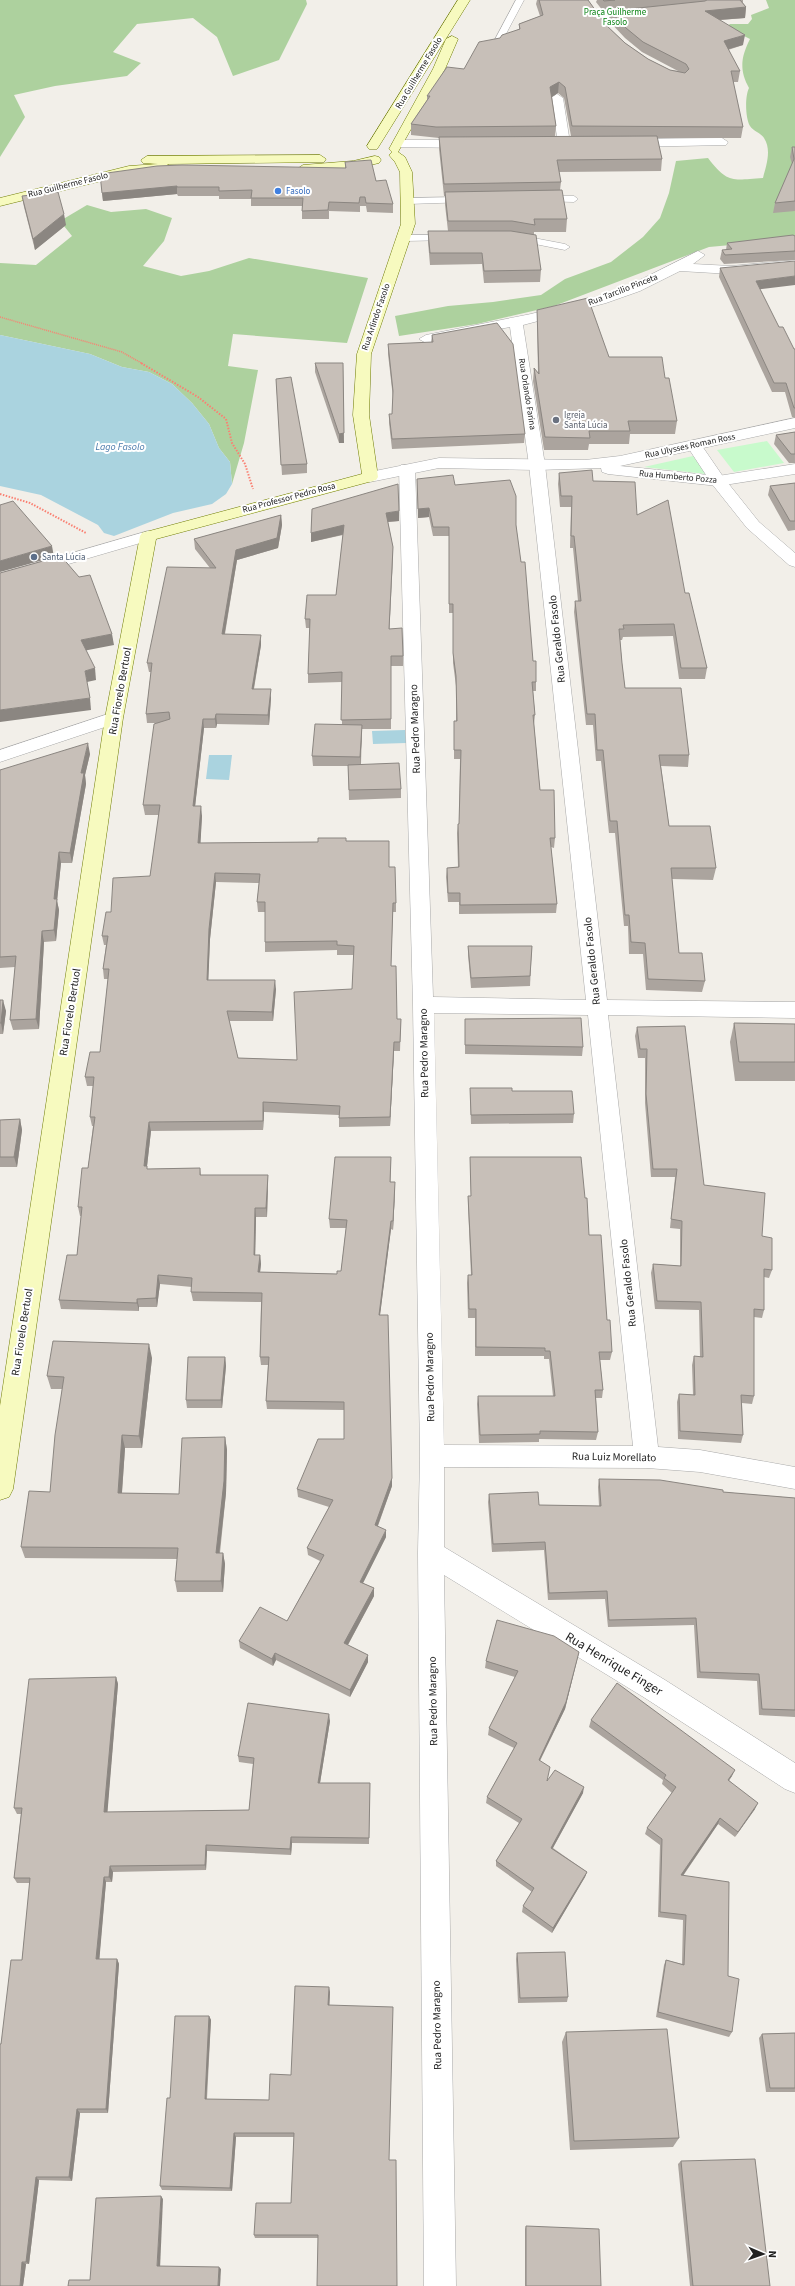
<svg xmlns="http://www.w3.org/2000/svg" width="795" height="2286" viewBox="0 0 795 2286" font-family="'Source Sans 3',sans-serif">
  <rect width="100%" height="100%" fill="#f2efe9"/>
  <g fill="#add19e">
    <polygon points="0,0 306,0 307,4 279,60 233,76 217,37 193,18 137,24 113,52 141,63 127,76 55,86 14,95 25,117 0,157"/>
    <path d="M766 0H795V239L709 247 554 306 477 324 399 336 395 316 448 306 493 302 541 295 565 279 611 262 643 237 660 218 669 193 676 161 708 158C728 184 732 180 763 178 766 166 772 150 764 138 761 133 753 131 750 126 745 117 745 96 749 88 739 70 741 57 750 39L726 27 730 24H748L752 19 751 15 769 8Z"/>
    <polygon points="87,205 111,212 146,209 172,218 164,241 143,266 181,276 209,271 249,258 368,278 347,343 233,334 228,366 258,370 244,443 232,484 230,462 219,448 209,424 192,403 172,384 149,372 122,367 90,354 0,335 0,263 36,265 72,236 60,221"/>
  </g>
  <g fill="#c8facc">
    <polygon points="767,441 784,463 734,472 717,450"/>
    <polygon points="693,456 706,474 644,467"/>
  </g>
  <g fill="#aad3df">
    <polygon points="0,335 90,354 122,367 149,372 172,384 192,403 209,424 219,448 230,462 232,484 226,494 212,504 173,513 114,536 104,533 98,525 41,495 0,486"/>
    <polygon points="405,730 406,743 373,744 372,731"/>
    <polygon points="209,755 232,755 229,780 206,779"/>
  </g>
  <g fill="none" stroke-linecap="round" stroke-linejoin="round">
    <defs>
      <g id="service">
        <polygon points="516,0 524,0 499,47 492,49 491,47"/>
        <polygon points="543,196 574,196 578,199 574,202 540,201 539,199"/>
        <polygon points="465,197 469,200 468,202 408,204 404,201 408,198"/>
        <polygon points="448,235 453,238 451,240 405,241 400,238 405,235"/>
        <polygon points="518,235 565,244 570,247 565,250 515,240 513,238"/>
      </g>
      <g id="minor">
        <polygon points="639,10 645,13 643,15 599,20 593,17 599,14"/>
        <polygon points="557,94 563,98 570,143 564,147 558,143 551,98"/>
        <polygon points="722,138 728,142 726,145 629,147 623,143 629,139"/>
        <polygon points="398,140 469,140 475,144 469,148 394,147 392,144"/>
        <path d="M698 251 705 255 693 264 731 266 795 260V268L731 274 680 271 640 291 606 303 523 325 545 465 607 1000 795 1002V1018L608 1015 658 1447 700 1450 795 1467V1489L700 1472 647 1468 444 1467V1547L665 1680 795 1763V1793L785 1789 645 1698 444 1575 456 2286H424L418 1553 420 1456 413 1005 399 468 401 465H413L415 468 433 997 586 1000 529 465 510 327 426 343 419 339 426 335 531 314 596 297 630 285ZM434 1013 588 1015 633 1446 444 1445Z"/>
        <polygon points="695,441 700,443 724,478 759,522 795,553 795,567 789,565 747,528 712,484 687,446 690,443"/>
        <polygon points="114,712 120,714 123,718 120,722 0,762 0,750"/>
      </g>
      <g id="tertiary">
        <polygon points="795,418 795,428 620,466 718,476 795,464 795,474 718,486 608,474 602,472 601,468 537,470 439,468 370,482 364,480 362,477 364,474 370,472 439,458 585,460 620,456"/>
        <polygon points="148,531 154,533 156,536 154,539 0,584 0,574"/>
      </g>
      <g id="secondary">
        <polygon points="458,0 470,0 379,146 377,149 369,149 367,146"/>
        <polygon points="452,36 458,39 445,69 398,152 405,157 412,172 415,224 371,354 369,415 378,477 376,480 156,539 123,718 13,1489 9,1497 0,1500 0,1406 105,718 140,536 142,533 362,474 353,415 357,354 401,224 400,172 395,162 389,155 392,152 389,149 433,69 446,39"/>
        <polygon points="320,155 326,159 324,162 167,164 171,167 169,170 129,174 0,206 0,198 129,166 158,164 143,163 141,160 147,156"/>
        <polygon points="375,156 379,157 381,160 379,163 353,169 303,173 297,169 303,165 353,161"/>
      </g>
    </defs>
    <use href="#service" stroke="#a9a9a9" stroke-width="1"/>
    <use href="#minor" stroke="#a9a9a9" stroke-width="1"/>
    <use href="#tertiary" stroke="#a9a9a9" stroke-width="1"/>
    <use href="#secondary" stroke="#707d05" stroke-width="1"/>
    <polyline stroke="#fa8072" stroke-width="1.5" stroke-dasharray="1 1" stroke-linecap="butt" points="0,317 122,352 143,364"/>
    <g stroke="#fa8072" stroke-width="2" stroke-dasharray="1.5 1.5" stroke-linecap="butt">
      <polyline points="141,363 198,397 226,419 232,443 245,464 253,489"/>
      <polyline points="0,494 30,503 86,533"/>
    </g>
    <use href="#service" fill="#fff" fill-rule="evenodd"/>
    <use href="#minor" fill="#fff" fill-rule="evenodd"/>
    <use href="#tertiary" fill="#fff" fill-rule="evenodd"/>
    <use href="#secondary" fill="#f7fabf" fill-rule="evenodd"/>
  </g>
  <g fill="#aba49e" fill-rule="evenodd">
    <path d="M537 0H588L606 25 625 43 648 59 670 70 678 71 642 52 625 38 609 21 610 11H603L596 2 597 0H743V3L746 7 745 18 720 20 743 45 728 50 740 71 738 82H733L743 127 741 138H657L662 159 661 171 559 172 561 182 560 190 567 219 566 232H534V235L541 270 540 282 484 283 482 264 430 265 428 242V231H448L445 205V196H444L439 149V138L411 135V124L427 100V96L464 69 500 38 519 29V24L540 16 536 4ZM558 93 564 98 571 136H555L556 126 552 97Z"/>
    <polygon points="792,147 795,147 795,211 773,213 775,203 792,164 790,157"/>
    <polygon points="345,162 376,181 393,204 393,213 367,212 366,206 360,206 360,212 329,211 329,219 302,219 302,206 251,206 251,199 219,199 219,196 178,196 177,194 103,201 100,174 345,168"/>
    <polygon points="22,196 66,225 35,250 24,207"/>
    <polygon points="795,236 795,260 724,264 720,259 722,250 726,250 727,243"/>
    <polygon points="720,268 760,290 779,327 794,349 795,349 795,418 792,417 785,392 772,392 719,277"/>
    <polygon points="537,310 609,357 665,378 677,421 675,434 630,434 629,444 589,444 588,450 544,450 533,381 534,368 538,373 537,323"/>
    <polygon points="432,335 525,434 524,443 392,449 389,423 389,414 392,414 393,398 388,354 388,344 431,343"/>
    <polygon points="315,363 344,443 339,443 315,372"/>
    <polygon points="276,379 307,464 307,473 282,475"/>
    <polygon points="795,432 795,463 789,463 774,444 776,435"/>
    <polygon points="559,473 593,481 637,515 685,593 707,668 705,679 679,679 673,636 623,637 622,640 620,640 622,663 625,688 689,755 688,767 661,766 669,826 716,868 713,880 672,879 679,953 705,981 702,992 646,990 643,954 629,954 628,926 624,926 615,833 609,833 601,761 596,761 593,725 586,725 574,612 575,601 578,601 573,548 570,548 571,507 560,507 558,484"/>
    <polygon points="417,479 455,485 516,525 533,661 536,682 536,691 533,691 535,715 534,724 540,790 555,838 554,848 551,847 557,904 556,913 459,914 459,902 448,902 446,877 447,868 458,867 457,833 458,824 459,824 460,759 454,759 454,721 456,721 456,686 453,663 453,613 449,613 449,536 433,536 429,517 418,518"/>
    <polygon points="795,483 795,530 788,531 768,495 770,486"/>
    <polygon points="312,509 399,521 388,522 393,547 389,629 403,656 403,666 391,666 391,729 362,729 361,764 401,789 401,798 349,800 348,766 313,766 312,756 342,725 342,682 308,683 308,674 310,628 306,628 305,619 336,595 343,535 311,542"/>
    <path d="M281 515 282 525 278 548 237 560 225 634 261 645 254 689 271 698 269 725 217 724 216 728H204L195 806 202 816 200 843 318 842 346 841 389 867 396 903V912H393L391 966 397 1019H401L400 1051H394L390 1126 339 1127V1115L264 1112 263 1130 151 1131 147 1166V1169L200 1168 201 1175H268V1184L267 1217H256L255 1255H260L261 1264 260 1272 337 1274 341 1271 346 1228H330L329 1219 391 1157 390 1182 395 1191 393 1230 391 1229 380 1315 392 1486 378 1526 386 1537 363 1583 374 1588V1596L348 1645 368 1655V1662L350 1697 276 1660 273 1666 240 1648 239 1641 287 1621 320 1561 308 1555 307 1548 329 1507 298 1497 297 1489 344 1439V1410L267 1409 266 1401 268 1365H261L260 1357 261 1302 193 1301 191 1292 192 1287 160 1284 157 1307H139V1311L61 1309 59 1300 77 1255 81 1216H80L78 1207 88 1168 93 1126H92L90 1117 93 1086H87L85 1077 100 1052 108 979H104L103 969 106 945H104L102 936 111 912 150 876 159 815H145L143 805 158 723H147L146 714 151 672H149L147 663 210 568 195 549 194 539ZM216 882 259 883 257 902 258 912H265V952L337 950V955H354L352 989 297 1060 238 1058 229 1021H273L276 989 208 980 210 939Z"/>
    <polygon points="90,754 85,775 86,784 72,863 61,863 57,901 59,910 56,941 44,942 39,1029 13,1030 10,1020 15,967 0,968 0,770"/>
    <polygon points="468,946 532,946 530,986 471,988 468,955"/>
    <polygon points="0,1000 6,1011 3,1034 0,1034"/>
    <polygon points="465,1019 583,1047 582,1056 465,1054"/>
    <polygon points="734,1023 795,1024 795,1081 735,1081 730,1042"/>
    <polygon points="637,1027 704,1185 762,1236 772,1270 769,1278 764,1277 764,1310 762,1318 754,1317 754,1396 752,1404 742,1403 743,1435 741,1443 678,1439 677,1402 679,1394 693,1395 692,1365 694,1356 700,1357 699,1310 655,1309 651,1273 653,1264 680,1266 680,1229 670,1228 675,1177 651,1177 645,1103 645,1058 638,1058 635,1036"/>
    <polygon points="470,1088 512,1091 574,1114 573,1123 471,1124 470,1097"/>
    <polygon points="20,1119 22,1130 17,1167 0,1167 0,1120"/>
    <polygon points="470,1157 589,1235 607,1320 612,1352 610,1360 600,1360 603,1390 602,1398 596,1398 598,1432 596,1440 539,1439 539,1442 479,1443 477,1404 478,1396 553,1396 549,1359 544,1359 544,1356 475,1356 475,1318 468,1318 467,1283 468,1275 471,1275 468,1205 468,1196 471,1196"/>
    <polygon points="225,1357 226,1366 222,1408 187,1408 186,1400"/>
    <polygon points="152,1358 142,1448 125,1448 122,1493 179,1494 225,1437 227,1450 226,1493 220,1553 223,1553 225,1564 223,1592 177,1592 175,1581 177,1559 25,1558 21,1547 50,1492 62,1389 51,1389 47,1376"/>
    <polygon points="599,1479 723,1492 795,1498 795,1717 759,1715 757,1681 697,1678 694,1625 608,1627 605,1599 548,1600 544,1550 492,1552 488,1502 489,1494 539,1505 599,1506 598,1487"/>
    <polygon points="579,1652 565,1709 540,1761 547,1780 583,1793 553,1848 587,1872 585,1877 552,1933 522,1912 523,1906 532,1892 496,1866 496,1861 519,1823 486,1803 487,1797 514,1748 488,1735 489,1728 515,1677 485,1668 486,1661"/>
    <polygon points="116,1677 118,1684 107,1812 249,1810 253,1764 239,1762 238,1756 330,1721 320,1783 370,1783 369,1844 292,1843 291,1855 207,1851 206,1870 113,1872 112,1882 106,1882 99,1959 117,1959 119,1964 108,2113 80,2113 72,2181 39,2180 29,2264 26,2264 23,2286 1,2044 22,1960 30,1883 17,1883 14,1878 21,1814 17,1814 14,1808"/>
    <polygon points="591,1720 732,1776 729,1780 755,1809 735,1837 718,1824 683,1876 728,1976 732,2032 729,2037 656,2017 664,1965 666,1960 682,1964 683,1920 658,1917 660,1845 645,1834 647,1828 672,1793 662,1784 663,1780 589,1727"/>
    <polygon points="517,1953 568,1997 567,2002 518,2003 516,1959"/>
    <polygon points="330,1992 318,2238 255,2238 254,2235 291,2203 294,2137 236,2137 232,2191 162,2190 160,2186 170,2098 209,2016 211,2020 207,2099 269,2100 291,2075"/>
    <polygon points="566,2032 679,2138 673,2147 570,2150 562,2042"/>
    <polygon points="795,2033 795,2092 766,2092 759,2038 762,2034"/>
    <polygon points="681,2161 770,2286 690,2286 678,2164"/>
    <polygon points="526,2226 601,2286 525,2286 525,2229"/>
  </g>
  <g fill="#8b8681">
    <polygon points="746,7 745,18 704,21 705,11"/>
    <polygon points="745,35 743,45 722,51 724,41"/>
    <polygon points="559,82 558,93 550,98 550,87"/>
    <polygon points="177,186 177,194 103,201 102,193"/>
    <polygon points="64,214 66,225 35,250 33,239"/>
    <polygon points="795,276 795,285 754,290 756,281"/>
    <polygon points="343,363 344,443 339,443 339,434"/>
    <polygon points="429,508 429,517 418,518 418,509"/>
    <polygon points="399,511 399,521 386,522 386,513"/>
    <polygon points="281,515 282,525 278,548 237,560 223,643 222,634 236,550"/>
    <polygon points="344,525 345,534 311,542 311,533"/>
    <polygon points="52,546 54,557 0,572 0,561"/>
    <polygon points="393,547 393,556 389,638 389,629"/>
    <polygon points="112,634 114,645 83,651 81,640"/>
    <polygon points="261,635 261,645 252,698 252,689"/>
    <polygon points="95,668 96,680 87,682 85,671"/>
    <polygon points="271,689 271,698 269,725 268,715"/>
    <polygon points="90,698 91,710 0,722 0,710"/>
    <polygon points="216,714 217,724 216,728 215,719"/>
    <polygon points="203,719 204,728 194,816 193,806"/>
    <polygon points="362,725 362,734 360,767 360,757"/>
    <polygon points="88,743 90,754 85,775 86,784 72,863 70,853 81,773"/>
    <polygon points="201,806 202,816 200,853 198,843"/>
    <polygon points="59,852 61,863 57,901 59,910 56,941 54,930 54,899"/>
    <polygon points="215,873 216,882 210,939 208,990 207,980 209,929"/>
    <polygon points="42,931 44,942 39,1029 36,1019"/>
    <polygon points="275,980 276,989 273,1021 272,1012"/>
    <polygon points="3,1000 6,1011 3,1034 1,1023"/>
    <polygon points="394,1042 394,1051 390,1126 390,1117"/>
    <polygon points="263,1102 264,1112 263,1130"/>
    <polygon points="20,1119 22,1130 17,1167 14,1157"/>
    <polygon points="149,1122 151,1131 146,1175 144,1166"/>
    <polygon points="391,1157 391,1166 390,1191 390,1182"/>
    <polygon points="268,1175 268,1184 267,1217 266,1208"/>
    <polygon points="395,1182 395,1191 393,1230 393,1221"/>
    <polygon points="255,1208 256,1217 255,1264 254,1255"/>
    <polygon points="391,1221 391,1229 379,1323 379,1315"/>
    <polygon points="260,1255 261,1264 259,1281 258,1272"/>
    <polygon points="158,1275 160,1284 157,1307 156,1298"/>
    <polygon points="137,1299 139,1307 139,1311 137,1303"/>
    <polygon points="149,1344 152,1358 142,1448 139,1436"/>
    <polygon points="225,1357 226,1366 222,1408 221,1400"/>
    <polygon points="122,1435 125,1448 121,1505 118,1493"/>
    <polygon points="225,1437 227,1450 226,1493 218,1564 216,1553"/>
    <polygon points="392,1478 392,1486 375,1533 375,1525"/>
    <polygon points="386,1530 386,1537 360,1589 360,1582"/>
    <polygon points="223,1553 225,1564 223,1592 221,1581"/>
    <polygon points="374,1588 374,1596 345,1650 344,1643"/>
    <polygon points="579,1652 565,1709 537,1766 539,1760"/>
    <polygon points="275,1653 276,1660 273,1666 272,1659"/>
    <polygon points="368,1655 368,1662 350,1697 350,1690"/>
    <polygon points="116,1677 118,1684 107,1818 104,1812"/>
    <polygon points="329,1714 330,1721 319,1789 318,1783"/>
    <polygon points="735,1770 732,1776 725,1786 728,1780"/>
    <polygon points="584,1787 583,1793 550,1853 551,1848"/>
    <polygon points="758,1803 755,1809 735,1837 738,1832"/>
    <polygon points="720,1818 718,1824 679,1881 681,1875"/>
    <polygon points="291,1837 292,1843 291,1855 290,1849"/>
    <polygon points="206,1845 207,1851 206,1870 205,1865"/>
    <polygon points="110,1866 113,1872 112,1882 109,1877"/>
    <polygon points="587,1872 585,1877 552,1933 553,1928"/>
    <polygon points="104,1877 106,1882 99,1964 96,1959"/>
    <polygon points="117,1959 119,1964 108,2113 106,2109"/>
    <polygon points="329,1987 330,1992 329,2010 328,2005"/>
    <polygon points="209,2016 211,2020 206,2103 205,2099"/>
    <polygon points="77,2109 80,2113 72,2181 69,2177"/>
    <polygon points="234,2133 236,2137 232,2191 230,2188"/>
    <polygon points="36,2177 39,2180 29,2264 26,2262"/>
    <polygon points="161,2196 163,2199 160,2269 157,2266"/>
    <polygon points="22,2262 26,2264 23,2286 20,2286"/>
    <polygon points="219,2267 221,2269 220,2286 218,2286"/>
  </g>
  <g fill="#c7bfb8" stroke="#8b8681" fill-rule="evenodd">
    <polygon points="539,0 588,0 606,25 625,43 648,59 670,70 685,73 689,69 686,64 643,42 626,28 610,11 705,1 707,0 740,0 746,7 705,11 745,35 724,41 740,71 731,71 743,127 572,126 565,87 559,82 550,87 556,126 436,127 411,124 430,96 427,96 447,67 464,69 479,42 500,38 502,35 520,29 519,24 543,15"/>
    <polygon points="603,0 615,0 604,1"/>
    <polygon points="657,136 662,159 557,160 561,182 444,184 439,137"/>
    <polygon points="792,147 795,147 795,201 775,203 794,159"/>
    <polygon points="371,160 376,181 386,180 393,204 366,203 365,197 360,197 359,203 329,202 328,210 302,211 303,198 251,198 252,190 219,191 219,187 177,187 177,186 102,193 100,174 157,166 182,165 346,168 345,162"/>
    <polygon points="562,190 567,219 534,219 535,225 512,221 448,221 445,192"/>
    <polygon points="58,192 64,214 33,239 22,196"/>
    <polygon points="428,231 511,231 536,235 541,270 484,271 482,253 430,253"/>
    <polygon points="793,235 795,236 795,251 725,255 722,250 732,249 727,243"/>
    <polygon points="795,261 795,276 756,281 779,327 783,327 794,349 795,349 795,408 794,408 786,383 774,383 720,268"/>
    <polygon points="588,298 609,357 662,357 665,378 669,378 677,421 628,421 630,431 589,431 590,438 545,437 534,368 539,374 537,310"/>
    <polygon points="497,323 513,344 525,434 392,439 389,414 392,414 393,391 388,344 433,342 432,335"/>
    <polygon points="315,363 343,363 344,433 339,434"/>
    <polygon points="291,377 307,464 281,465 276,379"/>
    <polygon points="795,432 795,454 791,454 776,435"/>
    <polygon points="592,470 593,481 635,482 637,515 668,500 685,593 689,593 707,668 681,668 674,624 623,625 624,629 619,629 622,663 625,688 681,688 689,755 659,755 669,826 710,826 716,868 671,868 679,953 702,953 705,981 648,979 645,943 631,942 629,915 625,915 617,821 610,821 603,750 597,750 595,714 587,714 575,601 581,601 574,536 571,536 572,496 561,496 559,473"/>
    <polygon points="453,475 455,485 510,480 516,496 516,525 521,562 525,562 533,661 536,661 536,682 532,682 535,715 533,715 540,790 554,790 555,838 550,838 557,904 460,905 460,893 448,893 447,868 459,867 458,824 459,824 461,750 454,750 454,721 457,721 456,676 453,653 453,604 449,604 449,527 433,527 429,508 418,509 417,479"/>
    <polygon points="795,483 795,521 790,521 770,486"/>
    <polygon points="398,484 399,511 386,513 393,547 389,629 402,628 403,656 391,656 391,719 341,720 342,672 308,674 310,619 305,619 307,595 336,595 344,525 311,533 312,509"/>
    <polygon points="13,501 52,546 0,561 0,505"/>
    <path d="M281 515 277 538 236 550 222 634 261 635 252 689H271L268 715 216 714 215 719H203L193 806H201L198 843 318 842V838H346V841H389V867H395L396 903H393L391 966H396L397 1019H401L400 1042H394L390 1117 339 1118 340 1106 263 1102V1121L149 1122 144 1166H147V1169L200 1168V1175H268L266 1208H255L254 1255H260L258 1272 337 1274V1271H341L347 1220 329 1219 335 1157H391L390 1182H395L393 1221H391L379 1315H388L392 1478 375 1525 386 1530 360 1582 374 1588 344 1643 368 1655 350 1690 275 1653 272 1659 239 1641 260 1607 287 1621 324 1555 307 1548 333 1500 297 1489 318 1439H344V1402L266 1401 269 1357H260L262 1293 191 1292 192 1278 158 1275 156 1298 137 1299V1303L59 1300 67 1255H77L82 1207H78L82 1168H88L95 1117H90L94 1077H85L90 1052H100L109 969H103L108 936H102L106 912H111L113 878 150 876 160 805H143L154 724 170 719 169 712 146 714 152 663H147L167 567 216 568 194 539ZM215 873 260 874 257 902H265V942L337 941V945L354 946 352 989 294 992 297 1060 238 1058 227 1011 272 1012 275 980H207L209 929Z"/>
    <polygon points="61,556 79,577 90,575 112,634 81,640 95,668 85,671 90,698 0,710 0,573"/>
    <polygon points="315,724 362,725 360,757 312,756"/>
    <polygon points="88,743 81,773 84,773 70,853 59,852 54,899 57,899 54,930 42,931 36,1019 10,1020 16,956 0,957 0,770"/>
    <polygon points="399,763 401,789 349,790 348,765"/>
    <polygon points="468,946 532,946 530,976 471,978"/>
    <polygon points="0,1000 3,1000 1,1023 0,1023"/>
    <polygon points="581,1018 583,1047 465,1045 465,1019"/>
    <polygon points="734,1023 795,1024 795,1062 739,1062"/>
    <polygon points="685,1026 704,1185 765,1193 762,1236 772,1238 772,1270 764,1269 764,1310 754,1309 754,1396 741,1395 743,1435 680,1431 679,1394 695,1395 694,1356 703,1357 701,1302 657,1301 653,1264 681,1266 682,1221 671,1219 677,1169 653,1169 646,1094 647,1049 640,1049 637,1027"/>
    <polygon points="470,1088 512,1088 512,1091 572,1091 574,1114 471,1115"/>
    <polygon points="20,1119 14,1157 0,1157 0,1120"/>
    <polygon points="470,1157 581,1157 585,1198 587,1198 589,1235 601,1235 607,1320 610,1320 612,1352 599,1352 603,1390 595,1390 598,1432 540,1431 540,1434 480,1435 478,1396 555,1396 550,1351 545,1351 545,1348 476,1347 476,1309 469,1309 468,1275 472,1275 468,1196 471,1196"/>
    <polygon points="53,1341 149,1344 139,1436 122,1435 118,1493 179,1494 182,1438 225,1437 224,1481 216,1553 223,1553 221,1581 175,1581 178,1548 21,1547 29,1491 50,1492 55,1435 64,1377 47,1376"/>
    <polygon points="188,1357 225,1357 221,1400 186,1400"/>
    <polygon points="599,1479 660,1480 723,1490 723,1492 795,1498 795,1710 762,1709 759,1674 700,1672 696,1618 609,1620 607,1591 549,1593 545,1542 493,1544 489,1494 538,1492 539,1505 601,1506"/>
    <polygon points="497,1620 554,1636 579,1652 566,1702 539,1760 550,1767 547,1781 555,1770 584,1787 551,1848 587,1872 553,1928 523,1906 534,1888 496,1861 522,1819 487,1797 517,1743 489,1728 518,1671 486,1661"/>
    <polygon points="116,1677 104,1812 249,1810 254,1758 238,1756 248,1703 329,1714 318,1783 370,1783 369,1838 291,1837 290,1849 206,1845 205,1865 110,1866 109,1877 104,1877 96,1959 117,1959 106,2109 77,2109 69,2177 36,2177 26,2262 22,2262 20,2286 0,2286 0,2044 1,2044 11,1960 22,1960 30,1878 14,1878 22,1808 14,1808 29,1679"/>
    <polygon points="617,1683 735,1770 728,1780 758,1803 738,1832 720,1818 681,1875 729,1882 728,1976 739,1979 732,2032 658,2012 666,1960 684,1965 686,1915 660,1912 662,1839 647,1828 676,1787 664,1778 666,1775 591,1720"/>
    <polygon points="565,1952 568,1997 520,1998 517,1953"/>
    <polygon points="295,1986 329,1987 328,2005 393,2007 389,2160 396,2160 397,2286 317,2286 318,2235 254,2235 256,2203 291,2203 294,2133 234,2133 230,2188 160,2186 167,2098 170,2098 175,2016 209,2016 205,2099 269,2100 270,2074 291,2075"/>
    <polygon points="667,2029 679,2138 574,2141 566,2032"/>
    <polygon points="795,2033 795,2088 770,2088 762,2034"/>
    <polygon points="755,2159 770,2286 693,2286 681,2161"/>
    <polygon points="161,2196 157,2266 219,2267 218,2286 68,2286 69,2280 90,2280 96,2198"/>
    <polygon points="526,2226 599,2229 601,2286 526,2286"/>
  </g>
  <circle fill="#3f7fe0" stroke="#fff" stroke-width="1.5" cx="278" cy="191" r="4"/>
  <circle fill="#6b7280" stroke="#fff" stroke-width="1.5" cx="556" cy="420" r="4"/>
  <circle fill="#5c6f8a" stroke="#fff" stroke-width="1.5" cx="34" cy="557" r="4"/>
  <g text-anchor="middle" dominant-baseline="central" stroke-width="4" stroke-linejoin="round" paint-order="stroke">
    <g font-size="9" fill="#0c8416" stroke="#fff">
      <text x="615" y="12">Praça Guilherme<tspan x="615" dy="10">Fasolo</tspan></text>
    </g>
    <g font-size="9" fill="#222" stroke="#fff">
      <text transform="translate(419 73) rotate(-59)">Rua Guilherme Fasolo</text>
      <text transform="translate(68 185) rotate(-14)">Rua Guilherme Fasolo</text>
      <text transform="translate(623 290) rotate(-21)">Rua Tarcilio Pinceta</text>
      <text transform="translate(376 317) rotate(-71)">Rua Arlindo Fasolo</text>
      <text transform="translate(527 394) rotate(81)">Rua Orlando Farina</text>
      <text transform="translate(690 446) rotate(-12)">Rua Ulysses Roman Ross</text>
      <text transform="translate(678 477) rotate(5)">Rua Humberto Pozza</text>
      <text transform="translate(289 498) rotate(-15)">Rua Professor Pedro Rosa</text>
    </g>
    <g font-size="9" fill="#366cbe" stroke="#fff" text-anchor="start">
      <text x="286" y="191">Fasolo</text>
    </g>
    <g font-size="9" fill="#5b616d" stroke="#fff" text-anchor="start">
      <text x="564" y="415">Igreja<tspan x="564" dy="10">Santa Lúcia</tspan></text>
    </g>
    <g font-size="9" fill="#4e5e75" stroke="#fff" text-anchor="start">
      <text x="42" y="557">Santa Lúcia</text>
    </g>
    <g font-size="10" font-style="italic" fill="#4a7aab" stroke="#fff">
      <text x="120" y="447">Lago Fasolo</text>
    </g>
    <g font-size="11" fill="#222" stroke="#fff">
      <text transform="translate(557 639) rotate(-96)">Rua Geraldo Fasolo</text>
      <text transform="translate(120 691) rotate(-80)">Rua Fiorelo Bertuol</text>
      <text transform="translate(415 729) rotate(-92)">Rua Pedro Maragno</text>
      <text transform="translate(592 961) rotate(-96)">Rua Geraldo Fasolo</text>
      <text transform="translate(70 1012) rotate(-81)">Rua Fiorelo Bertuol</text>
      <text transform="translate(424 1053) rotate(-91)">Rua Pedro Maragno</text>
      <text transform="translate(628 1283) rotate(-96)">Rua Geraldo Fasolo</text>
      <text transform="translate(22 1332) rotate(-81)">Rua Fiorelo Bertuol</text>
      <text transform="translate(430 1377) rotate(-91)">Rua Pedro Maragno</text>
      <text transform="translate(614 1457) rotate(1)">Rua Luiz Morellato</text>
      <text transform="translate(433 1701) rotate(-91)">Rua Pedro Maragno</text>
      <text transform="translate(437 2025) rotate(-91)">Rua Pedro Maragno</text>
    </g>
    <g font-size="13" fill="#222" stroke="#fff">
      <text transform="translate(614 1664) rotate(31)">Rua Henrique Finger</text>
    </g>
  </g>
  <g transform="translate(763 2254) rotate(92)" stroke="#ffffff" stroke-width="3" paint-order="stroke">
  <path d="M0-3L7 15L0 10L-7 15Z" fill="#222222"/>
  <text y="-6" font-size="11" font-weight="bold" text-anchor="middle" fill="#222222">N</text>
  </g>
</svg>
